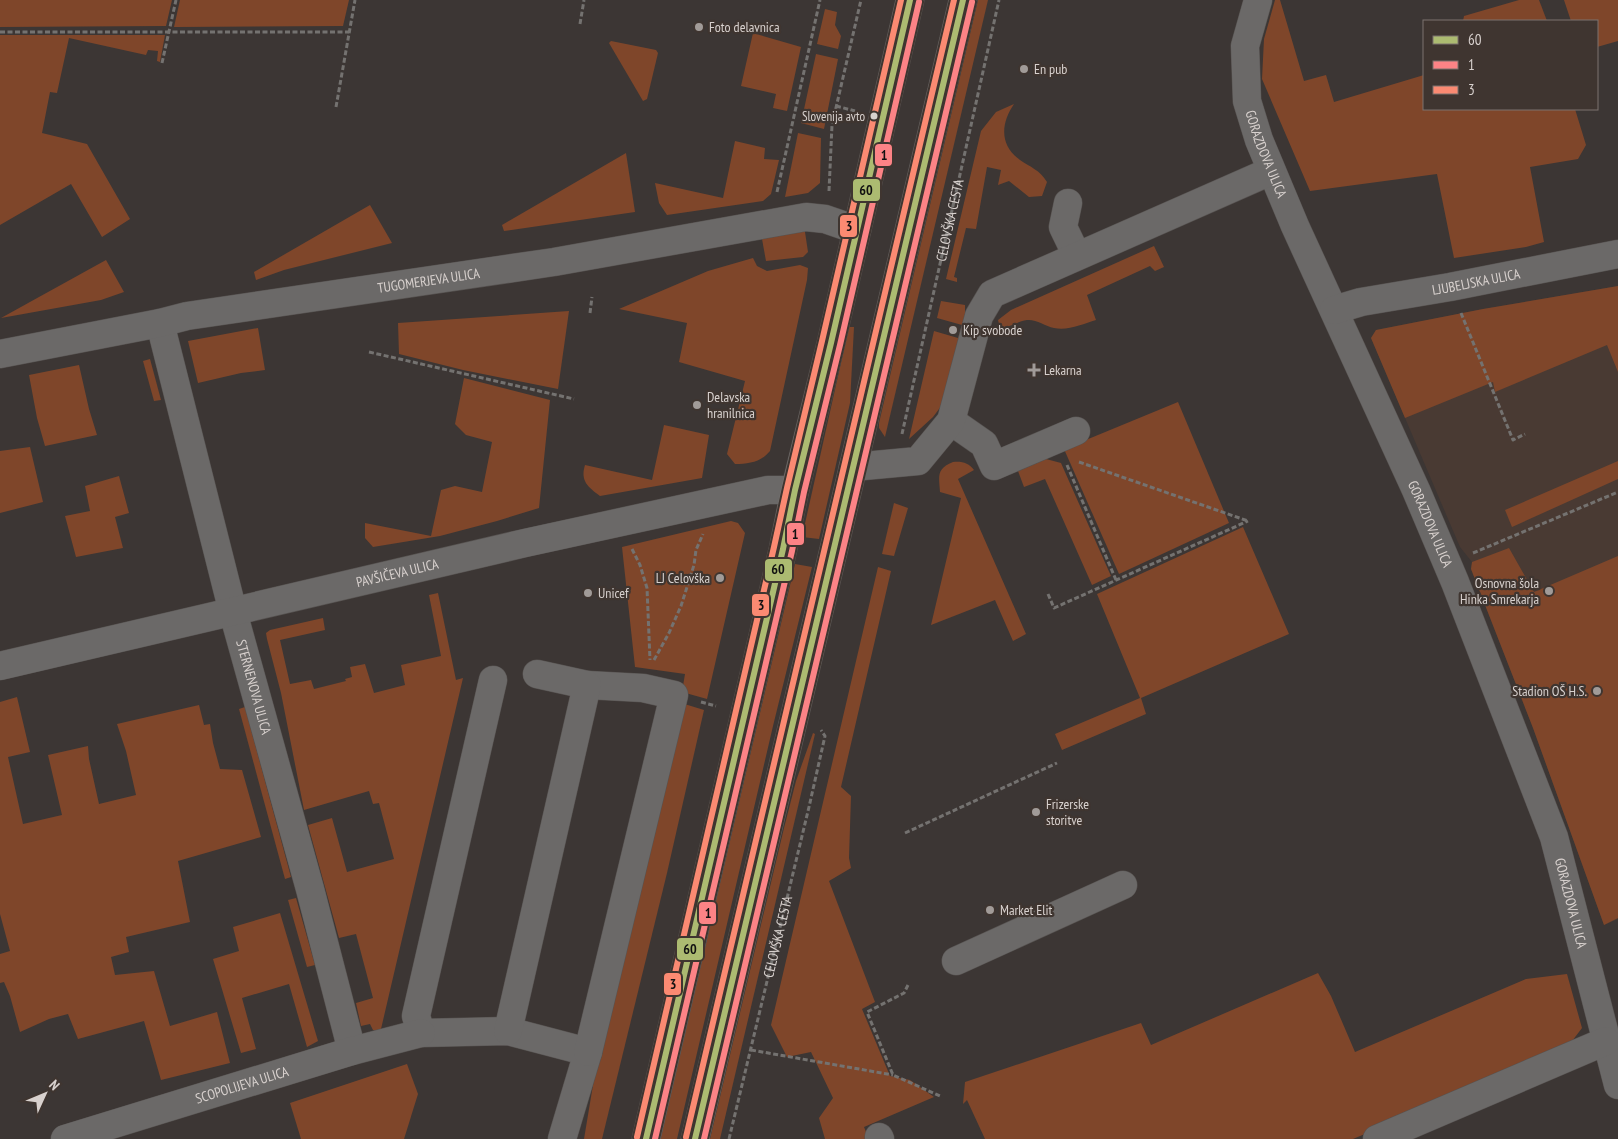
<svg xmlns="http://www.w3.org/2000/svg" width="1618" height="1139" viewBox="0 0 1618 1139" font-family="'PT Sans Narrow',sans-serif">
  <rect width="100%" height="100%" fill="#3c3634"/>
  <polygon fill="#493a33" points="1618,286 1618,919 1604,925 1533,728 1471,569 1472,562 1460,547 1371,338 1376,330 1483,309"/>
  <g fill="#7f462a">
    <polygon points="0,0 172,0 166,26 0,27"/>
    <polygon points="180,0 349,0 343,26 174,27"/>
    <polygon points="978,0 988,0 885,437 879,428 879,423"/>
    <polygon points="1275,0 1280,0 1304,81 1326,75 1334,102 1424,75 1424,109 1575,109 1586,145 1578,159 1530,167 1544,242 1526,247 1454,258 1437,174 1310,191 1262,79 1264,39"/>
    <polygon points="1519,0 1539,0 1547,21 1463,21 1464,16"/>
    <polygon points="1564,0 1618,0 1618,41 1597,47 1597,21 1571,21"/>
    <polygon points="825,9 837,12 835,25 841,36 838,49 817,44"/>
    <polygon points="753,33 801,47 787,111 773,108 776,94 741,86"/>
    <polygon points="0,35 165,35 160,62 157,61 158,51 148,50 146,55 69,38 57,93 50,92 42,133 87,144 130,219 102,237 71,184 0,225"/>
    <polygon points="611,41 656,50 658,53 647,99 643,101 609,43"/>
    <polygon points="816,54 838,59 824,129 801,123"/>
    <path d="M1014 104C1001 123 999 145 1020 160 1030 167 1040 170 1047 182L1042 196 1029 197 1009 181 998 185 1001 170 987 167 976 229 966 228 954 277 957 278V282L946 279 981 131 996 112Z"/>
    <polygon points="798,133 821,138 820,183 808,193 785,197"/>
    <polygon points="735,141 765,148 764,159 779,160 771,194 763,201 667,215 659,203 655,183 723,198"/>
    <polygon points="626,153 635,212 504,231 502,225"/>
    <polygon points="370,205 392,243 284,270 256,280 254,272"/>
    <polygon points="797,229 805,232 808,252 803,257 766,261 762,239"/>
    <path d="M1154 246 1164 267 1155 271 1150 266 1087 295 1096 320C1083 324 1068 331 1054 328 1045 326 1036 319 1027 320 1018 321 1010 328 1000 328L998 320 1011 310Z"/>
    <path d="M753 258 757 266 767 271 800 265 808 268 807 280 770 451C761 462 749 464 735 464L727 454 745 381 679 362 687 323 619 309 708 271Z"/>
    <polygon points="106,260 124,292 101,300 1,318"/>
    <polygon points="1618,286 1618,372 1607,345 1495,392 1493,382 1405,418 1371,338 1376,330 1483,309"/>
    <polygon points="941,301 965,305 965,326 942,405 933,417 909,439 934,331 958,338 962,325 937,318"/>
    <polygon points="569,311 558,389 463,370 399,354 398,323"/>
    <polygon points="849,327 854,327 850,403 819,539 802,537"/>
    <polygon points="258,328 265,370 241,373 198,383 188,341"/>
    <polygon points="150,359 161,400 154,401 143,361"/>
    <polygon points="79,365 89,409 97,435 45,446 37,418 29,375"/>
    <polygon points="464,378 550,400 539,508 497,521 440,536 373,547 365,538 365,523 431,536 441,490 455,486 482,492 492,442 466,435 455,424"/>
    <polygon points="1178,402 1229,523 1119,574 1064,449"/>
    <path d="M664 425 709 435 702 478 600 496C588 487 580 481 585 465L652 480Z"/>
    <polygon points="30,447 43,502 0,513 0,451"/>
    <polygon points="1046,459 1061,463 1111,576 1092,585 1045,479 1024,487 1018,471"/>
    <polygon points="1618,461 1618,479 1512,527 1505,510"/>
    <path d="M953 462C962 461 969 463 974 470L958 479 1026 634 1013 641 995 600 931 625 961 498 940 492C939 476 936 469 953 462Z"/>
    <polygon points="119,476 129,513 115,517 123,548 76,557 65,516 90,511 85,486"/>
    <polygon points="894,503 908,508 894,556 882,554"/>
    <polygon points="731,521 738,523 745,533 707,699 682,692 685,674 635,667 622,547"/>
    <polygon points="1243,527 1289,634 1141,698 1146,714 1062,750 1055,734 1140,698 1097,594"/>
    <polygon points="1509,548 1534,592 1618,556 1618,918 1604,925 1533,728 1471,569 1472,562"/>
    <polygon points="795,564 812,567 773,726 677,1139 660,1139"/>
    <polygon points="878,567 891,571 841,787 851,796 849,858 851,868 829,881 875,1002 862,1009 890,1076 910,1080 934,1097 864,1127 869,1139 825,1139 819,1118 833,1098 811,1052 787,1057 771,1025"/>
    <polygon points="438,593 456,680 463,678 381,1029 377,1031 373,1030 370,1024 361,1026 356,1003 373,998 356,934 339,938 308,825 332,818 347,872 394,859 379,803 373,804 369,791 304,810 281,693 267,639 266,633 270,630 323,618 325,630 280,640 290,684 311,680 314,689 346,681 345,679 352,677 350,667 365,664 374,693 405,685 401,665 441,656 429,595"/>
    <polygon points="17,697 30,752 8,757 23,824 62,815 48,755 88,746 89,759 99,804 136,795 126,751 117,724 199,705 204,725 210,724 213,743 220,769 242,770 261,837 178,861 190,922 126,937 129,952 111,957 115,975 154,971 170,1026 217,1012 230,1063 161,1080 144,1021 78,1039 68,1014 49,1019 20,1032 10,996 4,982 0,983 0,954 10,951 0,914 0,702"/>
    <polygon points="678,702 704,710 667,873 602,1139 584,1139 598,1055"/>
    <polygon points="245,707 291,877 285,879 239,709"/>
    <polygon points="813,733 815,734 720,1139 710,1139 784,828 796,781"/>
    <polygon points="296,898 315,965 307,967 288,900"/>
    <polygon points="280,913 318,1041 307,1047 289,984 242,998 256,1049 241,1053 213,959 239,951 233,927"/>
    <polygon points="1318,973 1331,996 1355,1052 1526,979 1567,974 1582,1028 1566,1049 1353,1139 985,1139 967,1100 963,1104 965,1082 1141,1023 1151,1045"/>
    <polygon points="407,1064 418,1094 404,1139 301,1139 290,1103"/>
  </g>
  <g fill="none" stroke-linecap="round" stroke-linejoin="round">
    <defs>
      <g id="minor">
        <path id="s3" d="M1258 0 1245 46 1247 101 1259 140 1295 226 1416 490 1455 582 1554 837 1618 1085"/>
        <polyline points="1068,203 1063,227 1077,256"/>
        <path id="s4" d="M1334 310 1361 302 1450 287 1618 254"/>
        <path id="s5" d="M160 323 233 612 310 889 352 1051"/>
        <path id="s6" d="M0 354 160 323 187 316 554 262 806 217 825 219 857 230"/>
        <polyline points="951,421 984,444 994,466 1076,431"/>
        <polyline points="853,467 918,461 951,421 979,316 992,294 1271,171"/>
        <path id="s7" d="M0 666 525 543 768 490H795"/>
        <polyline points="493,680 416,1016 421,1033 508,1031 588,1052 562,1139"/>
        <polyline points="587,685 643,688 674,695 588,1052"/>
        <polyline points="956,961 1123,885"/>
        <polyline points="508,1031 587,685 537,674"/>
        <polyline points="879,1137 880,1139"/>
        <path id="s8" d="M65 1139 352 1051 421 1033"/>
        <polyline points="1377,1139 1606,1041"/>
      </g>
      <g id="major">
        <polyline points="646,1139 783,549 795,490 831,343 910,0"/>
        <polyline points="695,1139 963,0"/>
      </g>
    </defs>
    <use href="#minor" stroke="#575351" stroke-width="29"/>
    <use href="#major" stroke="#575351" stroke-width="29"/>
    <g stroke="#747270" stroke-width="3" stroke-dasharray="5 2.5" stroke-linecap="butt">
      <polyline points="580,24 584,0"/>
      <polyline points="0,32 349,32"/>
      <polyline points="162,63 176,0"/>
      <polyline points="836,106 855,111"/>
      <polyline points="336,107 355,0"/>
      <polyline points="829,191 832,125 861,0"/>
      <polyline points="777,192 820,0"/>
      <polyline points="590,313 592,297"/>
      <polyline points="1461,313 1513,440 1525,434"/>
      <polyline points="369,352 574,399"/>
      <path id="s1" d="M902 434 999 0"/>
      <polyline points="1079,462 1248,521"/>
      <polyline points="1067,465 1116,580"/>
      <polyline points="632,549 640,565 647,588 650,660"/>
      <polyline points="1473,553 1618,492"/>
      <polyline points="1048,594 1054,608 1248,521"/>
      <polyline points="654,660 669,633 681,606 694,565 696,550 703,534"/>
      <polyline points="701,702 716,706"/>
      <polyline points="905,833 1057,763"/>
      <polyline points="908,985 904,993 867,1012 893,1075 940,1096"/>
      <polyline points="751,1050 893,1075"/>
      <path id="s2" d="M729 1139 809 807 825 736 821 730"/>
    </g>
    <use href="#minor" stroke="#6b6968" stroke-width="28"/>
    <use href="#major" stroke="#757270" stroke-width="28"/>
    <defs>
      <g id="bus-1">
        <polyline points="646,1139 783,549 795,490 831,343 910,0"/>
        <polyline points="695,1139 963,0"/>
      </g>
      <g id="bus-2">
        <polyline points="655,1139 792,551 804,492 840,345 919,2"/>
        <polyline points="704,1139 972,2"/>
      </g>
      <g id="bus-3">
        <polyline points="637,1137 774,547 787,488 822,341 901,0"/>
        <polyline points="686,1137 954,0"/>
      </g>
    </defs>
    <use href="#bus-1" stroke="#3f3530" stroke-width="10"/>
    <use href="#bus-2" stroke="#3f3530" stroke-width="10"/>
    <use href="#bus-3" stroke="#3f3530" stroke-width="10"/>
    <use href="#bus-1" stroke="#acbb71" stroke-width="6"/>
    <use href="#bus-2" stroke="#fc8386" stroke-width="6"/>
    <use href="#bus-3" stroke="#fb8a72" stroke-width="6"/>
  </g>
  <g fill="#a19b98" stroke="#3f3530" stroke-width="2">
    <circle cx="699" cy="27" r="5"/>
    <circle cx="1024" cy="69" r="5"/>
    <circle cx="953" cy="330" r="5"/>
    <path d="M1031.5 362.5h5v5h5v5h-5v5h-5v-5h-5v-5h5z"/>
    <circle cx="697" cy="405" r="5"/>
    <circle cx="720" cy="578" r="5"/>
    <circle cx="1549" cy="591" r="5"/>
    <circle cx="588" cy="593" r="5"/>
    <circle cx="1597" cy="691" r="5"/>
    <circle cx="1036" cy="812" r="5"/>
    <circle cx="990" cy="910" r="5"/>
  </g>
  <circle fill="#d8d1ce" stroke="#3f3530" stroke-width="2" cx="874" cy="116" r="4.5"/>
  <g text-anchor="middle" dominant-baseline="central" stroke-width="4.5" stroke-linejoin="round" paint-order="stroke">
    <g font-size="13" fill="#d8d1ce" stroke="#3f3530" text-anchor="end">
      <text x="865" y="116">Slovenija avto</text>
    </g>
    <g font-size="14" fill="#d8d1ce" stroke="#3f3530" text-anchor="start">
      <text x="709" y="27">Foto delavnica</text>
      <text x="1034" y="69">En pub</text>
      <text x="963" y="330">Kip svobode</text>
      <text x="1044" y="370">Lekarna</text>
      <text x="707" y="397">Delavska<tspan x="707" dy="16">hranilnica</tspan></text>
      <text x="710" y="578" text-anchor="end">LJ Celovška</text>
      <text x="1539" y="583" text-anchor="end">Osnovna šola<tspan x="1539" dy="16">Hinka Smrekarja</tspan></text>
      <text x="598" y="593">Unicef</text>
      <text x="1587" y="691" text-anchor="end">Stadion OŠ H.S.</text>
      <text x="1046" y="804">Frizerske<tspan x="1046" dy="16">storitve</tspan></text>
      <text x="1000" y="910">Market Elit</text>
    </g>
    <g font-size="14" fill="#d8d1ce" stroke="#3f3530">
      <text stroke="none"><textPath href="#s3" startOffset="159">GORAZDOVA ULICA</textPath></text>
      <text stroke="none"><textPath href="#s1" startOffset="219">CELOVŠKA CESTA</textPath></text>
      <text stroke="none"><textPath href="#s6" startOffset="435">TUGOMERJEVA ULICA</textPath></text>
      <text stroke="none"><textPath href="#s4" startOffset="145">LJUBELJSKA ULICA</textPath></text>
      <text stroke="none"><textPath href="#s3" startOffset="564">GORAZDOVA ULICA</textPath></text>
      <text stroke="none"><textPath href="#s7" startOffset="408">PAVŠIČEVA ULICA</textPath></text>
      <text stroke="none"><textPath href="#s5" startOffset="376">STERNENOVA ULICA</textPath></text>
      <text stroke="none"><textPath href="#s3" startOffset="969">GORAZDOVA ULICA</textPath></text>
      <text stroke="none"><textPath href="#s2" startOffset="208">CELOVŠKA CESTA</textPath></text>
      <text stroke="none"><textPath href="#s8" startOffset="185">SCOPOLIJEVA ULICA</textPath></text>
    </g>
  </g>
  <g stroke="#3f3530" stroke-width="2">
    <rect x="874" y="143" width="19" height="24" rx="5" fill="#fc8386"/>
    <rect x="852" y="178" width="29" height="24" rx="5" fill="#acbb71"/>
    <rect x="839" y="214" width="19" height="24" rx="5" fill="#fb8a72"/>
    <rect x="786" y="522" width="19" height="24" rx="5" fill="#fc8386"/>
    <rect x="764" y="558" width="29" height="24" rx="5" fill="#acbb71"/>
    <rect x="751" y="593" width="19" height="24" rx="5" fill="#fb8a72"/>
    <rect x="698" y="901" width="19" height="24" rx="5" fill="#fc8386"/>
    <rect x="676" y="937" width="28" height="24" rx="5" fill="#acbb71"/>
    <rect x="663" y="972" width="19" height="24" rx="5" fill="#fb8a72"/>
  </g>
  <g font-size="14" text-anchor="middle" font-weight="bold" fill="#111">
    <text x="884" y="160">1</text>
    <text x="866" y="195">60</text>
    <text x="849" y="231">3</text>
    <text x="795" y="539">1</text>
    <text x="778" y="574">60</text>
    <text x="761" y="610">3</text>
    <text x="708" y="918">1</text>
    <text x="690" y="954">60</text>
    <text x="673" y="989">3</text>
  </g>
  <rect x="1423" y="20" width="175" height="90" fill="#3f3530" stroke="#7c736f"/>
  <rect x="1433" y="36" width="25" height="8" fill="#acbb71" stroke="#7c736f"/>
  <text x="1468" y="45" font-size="15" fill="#d8d1ce">60</text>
  <rect x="1433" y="61" width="25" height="8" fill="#fc8386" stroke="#7c736f"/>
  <text x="1468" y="70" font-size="15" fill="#d8d1ce">1</text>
  <rect x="1433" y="86" width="25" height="8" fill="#fb8a72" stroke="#7c736f"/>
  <text x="1468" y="95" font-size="15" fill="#d8d1ce">3</text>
  <g transform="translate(45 1094) rotate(46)" stroke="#3f3530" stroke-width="4" paint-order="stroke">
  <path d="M0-4L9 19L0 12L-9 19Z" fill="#d8d1ce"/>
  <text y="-8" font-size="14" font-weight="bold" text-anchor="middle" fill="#d8d1ce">N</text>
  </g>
</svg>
